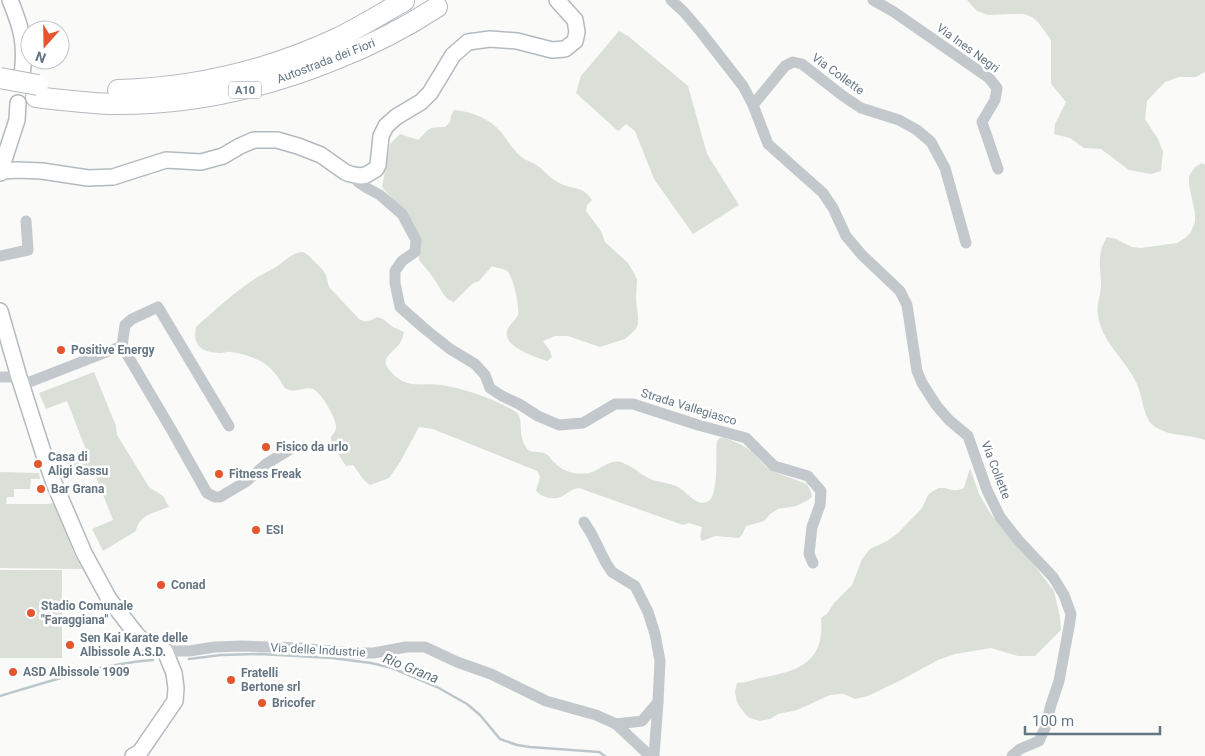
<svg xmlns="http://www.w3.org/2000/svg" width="1205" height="756" viewBox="0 0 1205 756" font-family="Roboto,sans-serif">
  <rect width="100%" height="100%" fill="#fafaf8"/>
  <g fill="#dadfd7">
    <polygon points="967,0 1205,0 1205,72 1196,77 1179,77 1165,82 1147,101 1145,119 1158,139 1163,152 1161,171 1151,174 1129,170 1101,149 1084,148 1070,138 1054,134 1055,124 1066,102 1051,84 1051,40 1038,22 1032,17 1024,14 1011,14 988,15 977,11"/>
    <polygon points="619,31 628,36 688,86 707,154 739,205 693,234 654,179 635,131 626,124 618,131 576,93 581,76"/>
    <path d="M454 110C473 112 489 118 502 133 507 140 512 148 518 154 524 160 532 162 538 166 545 171 549 177 556 181 571 191 580 183 592 200L587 205 586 211 601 231 605 242 628 263 635 275 637 280 636 299 638 317V324L635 330 625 339 600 347 568 336H555L543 341 550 351 552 357 547 361C535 357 503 347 507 331 509 324 516 320 518 315 520 307 513 275 507 271 503 268 496 268 492 266L479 281 472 284 454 302C444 299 442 291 436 282 431 274 425 267 419 260L420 249 394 200 382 187 390 144 400 134 418 140C430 129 426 127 445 127L450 122 451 116Z"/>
    <path d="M1202 163 1205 165V440C1189 434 1169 437 1154 426 1143 418 1143 397 1137 384 1127 361 1101 342 1098 315 1096 304 1102 293 1101 281 1100 264 1097 253 1107 237L1116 239 1132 247 1141 248 1177 243 1185 238 1191 232 1195 222V213L1189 185V176L1195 167Z"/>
    <path d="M303 252 308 255 322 269 326 275 329 287 359 319C366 323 370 321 377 317L383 319 393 327 404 332C403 336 402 340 400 343 396 350 381 357 387 367 391 373 401 382 408 383 419 386 431 383 442 385 466 389 491 398 513 410 524 416 519 426 522 437 522 439 523 441 524 444 526 446 526 448 528 450 533 453 541 451 546 454 550 456 551 460 554 462 563 472 575 475 589 473 600 471 611 457 623 463 634 467 642 476 653 480 662 483 673 483 681 489 688 494 697 506 707 502 720 497 715 452 717 441 718 440 719 439 720 438 726 436 746 447 751 451 758 457 763 466 772 471L807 484 811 492 812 497 808 500 796 506 778 509 770 514 764 521 746 526 742 535 739 538 715 536 702 541 700 537 702 527 689 523 683 525 579 488C572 489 570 492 564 495 555 501 543 498 536 491L540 477 537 471 433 429 419 427 400 462 389 478 370 485C362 480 359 472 353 465L346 466 331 443V437C334 433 336 431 336 427 337 419 320 391 313 389 304 386 295 394 287 389 283 387 282 383 280 380 276 374 270 367 264 363 255 358 242 353 231 352 227 351 224 353 220 353 202 353 192 345 196 327 215 310 234 292 256 278 262 274 270 271 276 267 285 261 291 253 303 252Z"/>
    <path d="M94 372 116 426 117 435 149 487 163 496 169 507C156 512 138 515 136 531L103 551 92 529 113 520 92 467 71 475 67 463 88 455 67 401 46 409 39 393Z"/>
    <path d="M970 468 979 494 992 516 1024 552 1054 591 1060 617 1061 630 1035 656H1018L991 648 955 654 938 660 903 679 868 696 855 699 844 694H839L830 695 797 710 778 714 770 719 760 721 750 718 746 715 740 707 737 702 735 692 737 683C745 683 752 680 760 678 798 671 825 663 821 618L827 614 834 603 852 585 862 559 870 549 887 541 898 533 922 508 928 495 933 491 939 488H945L952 490H958L964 488Z"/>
    <polygon points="0,472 39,473 40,479 31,479 30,489 14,489 14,497 7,497 6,504 47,504 54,503 75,556 82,569 0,568"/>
    <rect x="0" y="570" width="62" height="88"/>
  </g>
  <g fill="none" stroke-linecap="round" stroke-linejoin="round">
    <g stroke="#bbc7cb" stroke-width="2.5">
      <polyline points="189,659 221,655 260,654 332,658 371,663 392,668 437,687 467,704 480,715 500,739 517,745 530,747 599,752 605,756"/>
      <path d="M0 696C50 681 101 664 153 660"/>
    </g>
    <defs>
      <g id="secondary">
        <path d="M10 0C22 29 26 44 22 76"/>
        <polyline points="4,160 17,120 18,103"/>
        <polyline points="0,173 4,171 16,170 42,171 88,178 113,177 166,160 201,162 223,156 240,146 254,140 277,140 298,146 321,155 345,172 350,174 360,176 366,175 376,169 378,165 381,136 386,126 396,117 421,102 430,93 453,55 468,42 490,39 517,41 552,50 565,49 575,41 577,32 575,20 557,0"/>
        <polyline points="0,311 19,377 44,455 54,483 84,553 109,599 137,635 150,647 165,651 174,673 176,688 175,701 140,752 133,756"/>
      </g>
      <g id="highway">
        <path d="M118 90C195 88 270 70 340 37 362 26 383 13 404 1"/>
        <path d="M36 97C61 100 86 103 111 104 191 105 263 89 336 59 372 45 405 28 437 7"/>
      </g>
    </defs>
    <use href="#secondary" stroke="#b3babf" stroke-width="18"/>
    <use href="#highway" stroke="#b4b9bd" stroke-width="22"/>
    <g stroke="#c3c8cc" stroke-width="11">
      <polyline points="671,0 684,12 701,32 743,86 753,105 768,144 823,193 833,208 846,236 862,255 900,291 907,305 917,371 922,383 936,405 949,420 968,436 987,490 1000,517 1019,541 1053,577 1064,595 1071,614 1069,627 1059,681 1051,705 1045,728 1039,741 1020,749 1012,756"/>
      <polyline points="873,0 894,12 989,78 997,88 995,100 982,122 998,169"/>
      <polyline points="753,105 785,66 793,62 802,64 843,96 861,108 899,120 917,130 931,142 945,168 966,243"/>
      <polyline points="354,176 358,182 367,188 380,195 402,214 416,240 415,252 402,261 395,271 395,283 400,307 425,329 450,349 475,364 485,375 490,388 502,396 519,404 538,416 559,425 583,423 615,404 633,404 698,425 746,438 774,466 808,476 821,491 820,505 812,527 809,554 813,563"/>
      <polyline points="0,256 28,250 26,221"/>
      <polyline points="122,346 171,429 207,493 215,497 220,497 247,481 266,464 289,450"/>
      <polyline points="0,377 19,377"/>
      <polyline points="22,385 122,346 125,325 132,319 158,307 229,426"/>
      <polyline points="165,651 189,651 215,647 242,646 299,648 353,653 374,653 406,647 425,647 457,662 491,674 546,701 596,715 616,724 642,721 658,702 660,661 655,634 648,612 635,586 612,572 606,563 591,533 584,522"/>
      <polyline points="616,724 650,756"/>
      <polyline points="654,756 658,702"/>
    </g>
    <use href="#secondary" stroke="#fff" stroke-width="15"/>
    <use href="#highway" stroke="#fff" stroke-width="20"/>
    <defs>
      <polyline id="highway-bridge" points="0,78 38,85"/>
    </defs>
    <use href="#highway-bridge" stroke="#b4b9bd" stroke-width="22" stroke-linecap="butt"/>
    <use href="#highway-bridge" stroke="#fff" stroke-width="20"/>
  </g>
  <g fill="#e4572e" stroke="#fff" stroke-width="2">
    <circle cx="61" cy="350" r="5"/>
    <circle cx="266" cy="447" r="5"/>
    <circle cx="38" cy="464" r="5"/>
    <circle cx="219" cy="474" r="5"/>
    <circle cx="41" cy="489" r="5"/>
    <circle cx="256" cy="530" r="5"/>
    <circle cx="161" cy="585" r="5"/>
    <circle cx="31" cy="613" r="5"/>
    <circle cx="70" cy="645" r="5"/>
    <circle cx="13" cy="672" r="5"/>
    <circle cx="231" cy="680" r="5"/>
    <circle cx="262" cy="703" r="5"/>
  </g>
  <g text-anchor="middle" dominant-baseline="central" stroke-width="5" stroke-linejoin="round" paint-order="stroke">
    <rect fill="#fff" stroke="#939fa8" stroke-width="1" x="229" y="81.5" width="32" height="17" rx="4"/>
    <g font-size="11" font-weight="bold" fill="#657683">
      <text x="245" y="90">A10</text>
    </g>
    <g font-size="12" fill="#657683" stroke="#fff">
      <text transform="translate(968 48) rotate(36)">Via Ines Negri</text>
      <text transform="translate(326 61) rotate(-21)">Autostrada dei Fiori</text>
      <text transform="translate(838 74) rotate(36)">Via Collette</text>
      <text transform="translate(689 407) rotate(17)">Strada Vallegiasco</text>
      <text transform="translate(996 470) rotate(69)">Via Collette</text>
      <text transform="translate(318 650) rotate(3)">Via delle Industrie</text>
    </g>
    <g font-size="12" font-weight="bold" fill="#657683" stroke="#fff" text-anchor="start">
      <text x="71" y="350">Positive Energy</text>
      <text x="276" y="447">Fisico da urlo</text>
      <text x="48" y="457">Casa di<tspan x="48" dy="14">Aligi Sassu</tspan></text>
      <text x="229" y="474">Fitness Freak</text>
      <text x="51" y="489">Bar Grana</text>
      <text x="266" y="530">ESI</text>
      <text x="171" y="585">Conad</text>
      <text x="41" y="606">Stadio Comunale<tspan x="41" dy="14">"Faraggiana"</tspan></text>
      <text x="80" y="638">Sen Kai Karate delle<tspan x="80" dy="14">Albissole A.S.D.</tspan></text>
      <text x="23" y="672">ASD Albissole 1909</text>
      <text x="241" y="673">Fratelli<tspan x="241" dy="14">Bertone srl</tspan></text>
      <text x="272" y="703">Bricofer</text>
    </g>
    <g font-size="14" font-style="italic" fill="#60757c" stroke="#fff">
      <text transform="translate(411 668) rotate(22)">Rio Grana</text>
    </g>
  </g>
  <g transform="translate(45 45) rotate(200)"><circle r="24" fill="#ffffff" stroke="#c1c8cd"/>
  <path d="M0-4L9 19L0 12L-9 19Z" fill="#e4572e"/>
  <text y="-8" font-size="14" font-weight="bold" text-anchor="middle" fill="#657683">N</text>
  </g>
  <path d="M1025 726v8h135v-8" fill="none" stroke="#657683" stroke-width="2.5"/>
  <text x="1032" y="726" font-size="15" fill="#657683" stroke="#ffffff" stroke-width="4" paint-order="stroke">100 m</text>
</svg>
